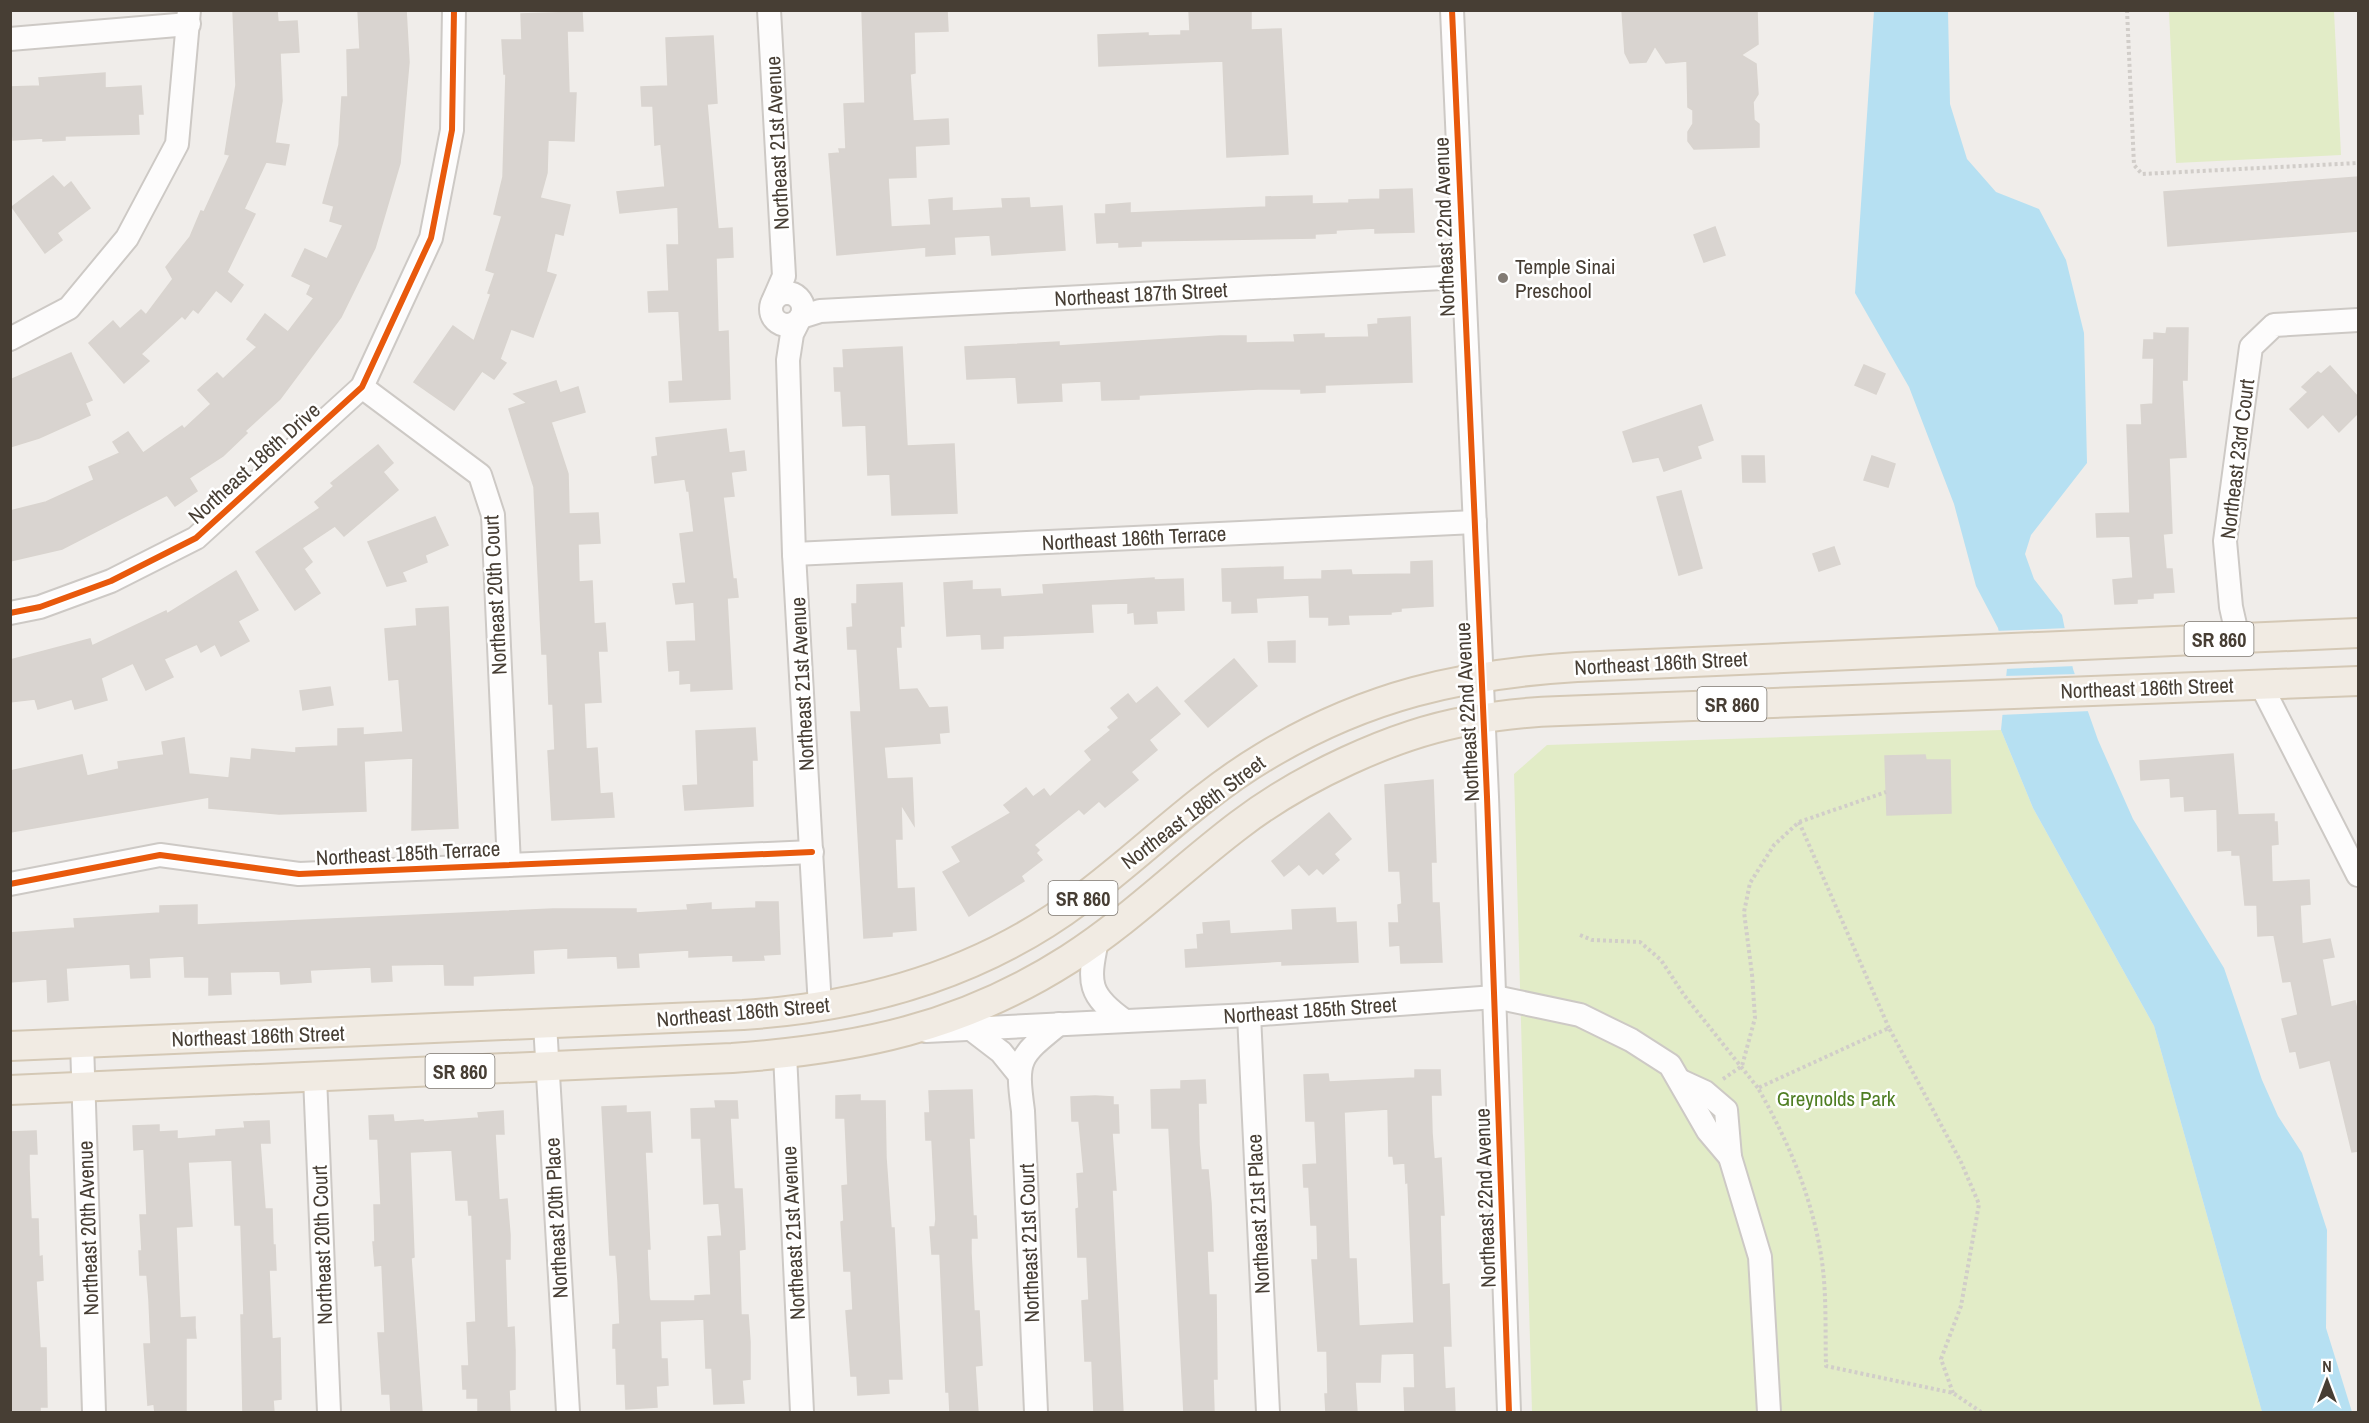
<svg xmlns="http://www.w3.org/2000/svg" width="2369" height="1423" viewBox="0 0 2369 1423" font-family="'Archivo Narrow',sans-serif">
  <rect width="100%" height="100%" fill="#f0edea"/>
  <g fill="#e2ecc7">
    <polygon points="2169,11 2334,11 2341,155 2176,163"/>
    <polygon points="2001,730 2033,808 2154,1026 2262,1412 1532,1412 1514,774 1547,745"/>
  </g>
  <polygon fill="#b6e0f2" points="1874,11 1948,11 1950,104 1967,159 1996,192 2039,209 2066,260 2084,333 2087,463 2031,535 2025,554 2034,579 2062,615 2073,669 2098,740 2133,819 2224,968 2262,1080 2278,1116 2302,1153 2327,1230 2326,1328 2352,1412 2262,1412 2154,1026 2033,808 2001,730 2007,668 1998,628 1976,586 1954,504 1909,387 1855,293"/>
  <g fill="#f0edea">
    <polygon points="2068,628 2076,666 2004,669 1995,631"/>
    <polygon points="2078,674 2091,711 1999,715 2003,676"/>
  </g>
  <g fill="#d9d4d0" stroke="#d9d4cf" stroke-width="1.5" fill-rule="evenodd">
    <polygon points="233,10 277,10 278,22 297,21 299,52 280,53 282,101 275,143 289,145 285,165 266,162 244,209 255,214 227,272 243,285 231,302 216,290 198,313 193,309 185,319 182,316 141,354 149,361 124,383 89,343 113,321 120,329 141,310 146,315 173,279 166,267 190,237 201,211 204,212 230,155 225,154 236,85"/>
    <polygon points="358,10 406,10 409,62 400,163 375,248 341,317 280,399 245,431 247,433 223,456 189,478 197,491 175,506 167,495 62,549 10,561 10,511 46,502 94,480 89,467 120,453 113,442 128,432 143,453 182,426 184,429 211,404 198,390 217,373 223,379 257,347 247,339 265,314 288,332 314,298 307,294 311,285 292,276 305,249 327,259 343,225 330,221 334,206 323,203 339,145 342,97 348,97 347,50 360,49"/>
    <polygon points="862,10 947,10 948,31 914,32 915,73 910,74 913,121 948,119 949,144 915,146 916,177 888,178 891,227 931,225 929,200 952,198 952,211 1003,208 1002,199 1029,198 1030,208 1062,206 1065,250 992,255 990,235 954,237 955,254 926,256 926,247 837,255 829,154 840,153 839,149 846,149 844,104 865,103"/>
    <polygon points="1189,10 1251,10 1251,30 1281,29 1288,154 1227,157 1223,61 1099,66 1098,35 1148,33 1148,36 1181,35 1181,31 1190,31"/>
    <polygon points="1622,10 1757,10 1758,44 1741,55 1756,64 1758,94 1753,102 1754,120 1759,124 1759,147 1694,149 1688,141 1688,132 1693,124 1693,110 1688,107 1687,61 1666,63 1655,46 1646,62 1630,63 1625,53"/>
    <polygon points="582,12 583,31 567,31 569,93 576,93 574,141 548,140 547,173 540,198 570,205 563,235 555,233 546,272 556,275 533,337 511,329 500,359 506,363 494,379 482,371 454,410 414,382 453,326 474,341 491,294 488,293 495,273 486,270 502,216 494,214 503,177 506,74 504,74 502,40 522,40 521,14"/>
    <polygon points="713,36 717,103 707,104 718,229 732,228 733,257 716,258 718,332 728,331 730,399 670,402 669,382 683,381 679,311 649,312 648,292 669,291 667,245 679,245 678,207 620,213 617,192 665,187 661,144 655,145 653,106 642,106 641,87 668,86 666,38"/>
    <polygon points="105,73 105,88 141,86 143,114 138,114 139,134 65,136 65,140 43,141 43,138 13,140 10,87 40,86 39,78"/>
    <polygon points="53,176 64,188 71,182 90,208 57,233 62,240 45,253 12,207"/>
    <polygon points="2358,177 2358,231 2168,246 2164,192"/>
    <polygon points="1412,189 1414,232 1375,233 1375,228 1336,230 1336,233 1315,234 1315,238 1141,241 1141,246 1119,247 1119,242 1097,243 1095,214 1106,214 1106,205 1130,203 1130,213 1266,207 1266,197 1312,196 1312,204 1349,203 1349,200 1380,199 1380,190"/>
    <polygon points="1715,227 1725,255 1704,262 1694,235"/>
    <polygon points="1410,317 1412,382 1325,385 1325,392 1301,393 1301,389 1258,389 1139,395 1139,399 1102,400 1101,381 1061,383 1062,401 1018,403 1016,377 967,379 965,347 1059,342 1059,346 1220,336 1246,336 1246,343 1295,342 1294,335 1324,334 1324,338 1369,337 1368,325 1378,324 1378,319"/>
    <polygon points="2167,328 2188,328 2187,380 2182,380 2186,457 2169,458 2172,533 2163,534 2166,569 2172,569 2174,592 2153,593 2153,598 2137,599 2137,603 2115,604 2113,580 2133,578 2130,536 2097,537 2096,514 2130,513 2127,425 2142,425 2141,405 2153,404 2154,358 2143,358 2144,340 2154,340 2154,333 2166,334"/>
    <polygon points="902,347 907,446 954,444 957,513 892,515 890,474 868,475 866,425 843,426 841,391 835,391 834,368 844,368 843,350"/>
    <polygon points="71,353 92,400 85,403 90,415 39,438 10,447 10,380"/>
    <polygon points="1864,365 1885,374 1876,394 1855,385"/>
    <polygon points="2330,366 2358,397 2358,413 2339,432 2323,414 2308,428 2290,409 2308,392 2302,387 2318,372 2321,374"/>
    <polygon points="556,381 560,393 578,387 585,412 551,422 568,474 569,514 598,513 600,543 578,544 579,582 592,581 594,624 605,623 607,651 598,651 601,702 584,703 586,749 597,748 600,794 612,793 614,817 552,820 548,751 555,750 553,704 549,704 547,654 542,654 534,487 509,409 527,403 514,394"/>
    <polygon points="1701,405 1713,440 1697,446 1701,458 1664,471 1659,457 1633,462 1623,432"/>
    <polygon points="726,429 729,453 744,451 746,470 731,472 734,496 723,497 733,579 736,579 738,597 727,598 732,689 691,691 691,683 680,684 680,670 669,671 667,642 696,641 694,602 676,604 673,584 686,583 680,534 694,532 689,491 687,491 685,479 655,483 652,457 658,456 656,438"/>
    <polygon points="378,445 393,463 383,472 398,490 344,536 335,526 302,548 312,562 304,569 320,593 295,610 256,552 320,508 315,502 334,486 331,483"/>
    <polygon points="1742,456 1764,456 1765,482 1743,482"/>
    <polygon points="1872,456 1895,464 1888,487 1864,480"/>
    <polygon points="1681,491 1702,568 1679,575 1657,497"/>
    <polygon points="435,517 448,545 425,555 427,562 402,572 406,581 387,586 368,542"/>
    <polygon points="1834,547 1840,564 1819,571 1813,554"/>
    <polygon points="1432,561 1433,606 1401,608 1401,611 1391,612 1391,614 1348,615 1349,624 1329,625 1329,617 1310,617 1309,595 1256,598 1257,612 1232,613 1232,601 1223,601 1222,569 1283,567 1283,580 1322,579 1322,571 1351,570 1352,575 1411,574 1411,562"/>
    <polygon points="236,571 258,610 238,621 249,641 221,656 215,644 201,652 197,644 164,659 173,677 146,690 133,663 101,678 107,700 75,709 72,699 38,709 35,699 10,702 10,660 90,639 92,646 166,611 167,614"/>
    <polygon points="1154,578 1154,580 1183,579 1184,610 1156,611 1157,623 1135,624 1134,612 1128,613 1128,603 1091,604 1093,632 1003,636 1003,648 982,649 981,634 947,636 944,583 972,581 972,590 1000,589 1001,597 1044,594 1043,585"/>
    <polygon points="902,583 904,626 900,626 901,647 896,647 899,690 917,689 929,708 947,707 949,732 939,733 940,743 884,747 887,779 912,778 914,825 901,804 902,839 895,839 897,889 914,888 916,930 892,932 892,936 864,938 851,712 861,712 857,649 848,649 847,628 853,627 852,604 857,604 857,585"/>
    <polygon points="448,607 458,828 412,830 413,758 364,761 366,811 279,814 209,808 209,797 10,832 10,771 82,755 87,776 119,769 118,762 164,755 162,742 184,738 189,774 229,778 231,758 251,760 252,749 296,753 296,748 338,746 338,729 363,728 363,735 403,732 399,679 389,680 385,629 417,626 416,609"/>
    <polygon points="1295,641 1295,662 1269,662 1268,642"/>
    <polygon points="1234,659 1257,686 1208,727 1185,701"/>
    <polygon points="330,687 333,705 303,710 300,691"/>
    <polygon points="1157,687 1180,714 1149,740 1157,750 1131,772 1138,780 1105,807 1099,801 1084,814 1079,809 1034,845 1039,850 1036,853 1042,860 1021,876 1024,881 969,916 943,872 961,862 952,847 1011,813 1004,805 1026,788 1033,797 1044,789 1050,797 1092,760 1085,751 1111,730 1108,727 1119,718 1111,708 1128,694 1136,704"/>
    <polygon points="755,728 757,760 752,760 753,806 685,810 683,786 698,785 696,731"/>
    <polygon points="2233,754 2238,815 2274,814 2274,822 2277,822 2278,844 2271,845 2272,882 2309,880 2310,904 2300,905 2302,944 2330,939 2334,957 2322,959 2331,1007 2355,1001 2358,1015 2358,1151 2352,1152 2330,1060 2300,1068 2296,1051 2290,1052 2282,1019 2298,1015 2291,981 2283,982 2274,935 2258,936 2257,905 2245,905 2240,855 2232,855 2232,850 2218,851 2217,809 2185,811 2184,796 2171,797 2170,778 2141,780 2140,761"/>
    <polygon points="1925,755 1926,760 1950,760 1951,813 1887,815 1885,756"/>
    <polygon points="1433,780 1436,862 1431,862 1432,903 1439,903 1442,962 1401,963 1400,945 1390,946 1389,923 1399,923 1398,905 1402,904 1400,871 1389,871 1385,785"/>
    <polygon points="1329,813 1351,839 1334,854 1339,860 1323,874 1317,868 1309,875 1299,864 1284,876 1272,861"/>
    <polygon points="756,902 778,902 780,954 763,955 764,960 733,961 733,955 689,957 689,950 638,953 639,967 618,968 617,956 568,958 568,948 533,950 534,973 473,976 473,985 445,985 444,964 391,965 392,981 372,982 371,967 310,970 311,982 281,984 280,971 230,972 231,994 209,995 209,977 185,977 184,956 149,958 150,977 131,978 130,964 66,968 68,1000 48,1002 47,979 10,982 10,933 75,928 74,919 160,913 160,906 197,905 197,925 553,909 636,909 636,913 688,910 687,905 711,903 711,910 756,908"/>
    <polygon points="1335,908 1336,923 1356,922 1358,962 1282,965 1282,961 1186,967 1185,950 1198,949 1197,935 1204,934 1203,923 1229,921 1230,934 1293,930 1292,910"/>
    <path d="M1415 1070H1440L1441 1095H1431L1432 1133 1434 1159 1441 1158 1444 1215H1440L1442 1285 1449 1284 1451 1346H1443L1445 1389 1454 1388 1455 1413H1405L1404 1388H1415L1414 1353 1381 1354 1380 1382H1355L1357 1413H1326L1325 1394H1328L1327 1351H1318L1312 1260H1318L1317 1225H1311L1309 1187H1304L1303 1165 1317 1164 1315 1121H1306L1304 1075 1328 1074 1329 1082 1415 1078ZM1388 1109 1389 1156H1393L1394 1164 1405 1163 1406 1183 1408 1182 1414 1323 1359 1326 1356 1259H1349L1344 1112Z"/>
    <polygon points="1205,1080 1206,1103 1198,1103 1199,1145 1201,1170 1208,1170 1211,1203 1213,1251 1207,1251 1209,1295 1216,1295 1217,1379 1213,1379 1214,1413 1184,1413 1169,1128 1152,1128 1151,1090 1181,1089 1181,1081"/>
    <polygon points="972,1090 974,1138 969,1138 973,1216 976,1216 977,1238 971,1238 971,1253 974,1311 979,1311 982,1365 975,1366 978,1413 950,1413 949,1392 946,1392 940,1254 932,1254 930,1227 935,1227 936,1219 932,1140 926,1140 925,1113 930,1113 929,1091"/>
    <polygon points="860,1095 860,1101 885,1101 886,1158 891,1228 894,1228 902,1379 888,1379 889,1393 858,1395 857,1376 851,1376 846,1311 853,1310 851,1271 844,1271 841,1222 844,1221 842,1186 848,1185 845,1118 836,1118 836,1096"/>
    <polygon points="1095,1096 1113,1097 1113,1105 1118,1105 1119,1133 1112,1133 1116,1190 1112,1190 1123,1413 1094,1413 1092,1361 1085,1361 1082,1301 1089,1300 1087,1257 1078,1257 1076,1209 1079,1208 1077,1174 1084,1173 1079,1121 1072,1121 1071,1097"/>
    <polygon points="715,1101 737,1101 738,1118 730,1118 734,1189 742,1189 744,1226 745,1249 739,1250 741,1315 748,1315 750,1342 750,1379 742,1380 744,1403 714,1404 712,1368 706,1368 704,1319 660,1321 661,1359 667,1359 668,1385 656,1386 657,1407 626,1409 625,1384 617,1384 616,1348 613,1348 613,1325 620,1324 618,1280 616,1255 610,1255 602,1107 626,1106 626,1113 650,1112 652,1152 645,1152 650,1249 647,1249 649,1297 650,1301 695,1301 695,1296 711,1295 708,1237 722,1236 719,1203 704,1204 701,1138 692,1138 691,1109 716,1108"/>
    <polygon points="503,1111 504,1134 495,1134 499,1200 507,1199 510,1235 510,1259 505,1259 507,1328 514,1327 515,1351 515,1389 509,1390 510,1413 478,1413 478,1398 467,1398 467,1389 463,1389 462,1366 469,1366 467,1323 476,1322 472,1215 469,1215 468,1200 456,1200 452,1150 410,1152 414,1257 411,1258 422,1413 391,1413 390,1394 382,1394 378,1333 385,1333 384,1309 382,1265 375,1266 373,1242 375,1242 374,1205 381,1205 378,1139 370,1139 369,1116 393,1115 394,1122 423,1120 424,1122 479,1118 478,1113"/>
    <polygon points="269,1121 270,1143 260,1143 265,1209 272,1209 273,1245 275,1245 276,1270 269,1270 272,1339 280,1338 281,1399 273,1400 274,1413 243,1413 241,1315 244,1315 241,1225 235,1225 232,1160 188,1162 192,1226 176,1227 180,1318 195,1317 195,1328 196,1338 186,1338 186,1413 155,1413 154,1404 148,1405 144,1344 151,1344 149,1300 147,1275 140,1275 139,1251 142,1251 140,1215 147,1215 144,1149 134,1150 133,1126 159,1125 159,1132 177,1131 177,1139 216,1136 216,1130 245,1128 244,1122"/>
    <polygon points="36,1131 37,1154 29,1154 29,1169 31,1219 38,1219 39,1257 42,1256 43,1280 36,1281 40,1348 46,1348 47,1407 40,1407 40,1413 10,1413 10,1132"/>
  </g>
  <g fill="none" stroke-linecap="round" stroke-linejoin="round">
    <defs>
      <g id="minor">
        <polyline points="769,10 784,276 774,299"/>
        <polyline points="1452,10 1487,797 1509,1412"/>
        <polyline points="10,39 189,24"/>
        <circle cx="787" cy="309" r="16"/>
        <polyline points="801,317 820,311 1462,277"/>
        <polyline points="799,320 792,334 788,360 794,554 820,1007"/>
        <polyline points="10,339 69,308 127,238 177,144 189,10"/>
        <polyline points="362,387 480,475 493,515 509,865"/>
        <polyline points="794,554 1475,522"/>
        <polyline points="10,613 40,607 111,581 196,538 362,387 431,238 452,130 454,10"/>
        <polyline points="2238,638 2231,607 2225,541 2251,347 2274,325 2358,320"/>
        <polyline points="2261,685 2358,875"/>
        <polyline points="10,884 160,855 299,874 812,852"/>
        <path d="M1097 941C1088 983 1088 995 1125 1021"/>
        <polyline points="1249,1015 1268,1412"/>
        <polyline points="545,1024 568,1412"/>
        <polyline points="971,1029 1001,1052 1018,1073"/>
        <polyline points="926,1031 1249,1015 1495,997 1580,1015 1631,1040 1670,1065 1708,1131 1730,1157 1760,1257 1769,1412"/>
        <polyline points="82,1043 94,1412"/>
        <polyline points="785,1054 802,1412"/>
        <polyline points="315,1077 329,1412"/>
        <polyline points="1681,1081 1705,1092 1726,1110 1730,1157"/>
        <path d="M1036 1412 1023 1111C1016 1059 1018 1057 1059 1024"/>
      </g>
      <g id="major">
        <path d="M10 1046 743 1015C864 1007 983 973 1081 899 1143 853 1197 797 1264 757 1365 696 1461 674 1577 667L2358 633"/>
        <path d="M10 1090 732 1058C857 1049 961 1028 1069 959 1130 920 1181 869 1239 825 1299 779 1393 734 1468 721 1498 715 1529 712 1560 711L2358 681"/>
      </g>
    </defs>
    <use href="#minor" stroke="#cdc9c5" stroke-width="26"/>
    <use href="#major" stroke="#d4c8b5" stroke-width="32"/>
    <g stroke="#d1cdc9" stroke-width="4" stroke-dasharray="3 3" stroke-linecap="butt">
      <polyline points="2127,10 2134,165 2142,174 2358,163"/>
      <polyline points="1799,822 1889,1028"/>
      <polyline points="1580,935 1592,940 1640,942 1661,960 1684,995 1758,1088"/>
      <polyline points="1723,1079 1742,1066 1755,1018 1752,974 1744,912 1750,883 1774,845 1799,822 1886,792"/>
      <path d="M1953 1393 1941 1359 1961 1306 1979 1204 1961 1162 1889 1028 1758 1088C1788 1141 1811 1194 1821 1255 1827 1291 1825 1330 1826 1366L1953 1393 1981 1412"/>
    </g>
    <use href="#minor" stroke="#fdfcfc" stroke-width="22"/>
    <use href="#major" stroke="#f1ebe3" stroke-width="28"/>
    <defs>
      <g id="cycleway">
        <polyline points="1452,10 1487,797 1509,1412"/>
        <polyline points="10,613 40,607 111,581 196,538 362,387 431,238 452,130 454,10"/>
        <polyline points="10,884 160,855 299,874 812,852"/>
      </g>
    </defs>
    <use href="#cycleway" stroke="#fff" stroke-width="10"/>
    <use href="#cycleway" stroke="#e8590c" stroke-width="6"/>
  </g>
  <circle fill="#827b74" stroke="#fff" stroke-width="2" cx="1503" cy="278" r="6"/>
  <g text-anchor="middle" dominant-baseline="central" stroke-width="5" stroke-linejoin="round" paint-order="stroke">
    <g fill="#fff" stroke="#7e7871" stroke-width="1.5">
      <rect x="2184.5" y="622" width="69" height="34" rx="4.5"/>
      <rect x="1697.5" y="687" width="69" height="34" rx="4.5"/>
      <rect x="1048.5" y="881" width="69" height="34" rx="4.5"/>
      <rect x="425.5" y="1054" width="69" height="34" rx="4.5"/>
    </g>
    <g font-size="20" font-weight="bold" fill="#473e34">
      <text x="2219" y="639">SR 860</text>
      <text x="1732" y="704">SR 860</text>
      <text x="1083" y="898">SR 860</text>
      <text x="460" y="1071">SR 860</text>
    </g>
    <g font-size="21" fill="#473e34" stroke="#fff">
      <text transform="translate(777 143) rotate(-93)">Northeast 21st Avenue</text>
      <text transform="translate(1444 227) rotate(-92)">Northeast 22nd Avenue</text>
      <text transform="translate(1141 294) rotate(-3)">Northeast 187th Street</text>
      <text transform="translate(2237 459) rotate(-83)">Northeast 23rd Court</text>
      <text transform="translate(254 463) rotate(-42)">Northeast 186th Drive</text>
      <text transform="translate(1134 538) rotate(-3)">Northeast 186th Terrace</text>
      <text transform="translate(495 595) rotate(-93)">Northeast 20th Court</text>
      <text transform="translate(1661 663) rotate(-3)">Northeast 186th Street</text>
      <text transform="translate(802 684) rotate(-93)">Northeast 21st Avenue</text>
      <text transform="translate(2147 688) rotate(-2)">Northeast 186th Street</text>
      <text transform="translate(1467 712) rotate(-93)">Northeast 22nd Avenue</text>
      <text transform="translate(1193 812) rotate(-37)">Northeast 186th Street</text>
      <text transform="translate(408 853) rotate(-3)">Northeast 185th Terrace</text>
      <text transform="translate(1310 1010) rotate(-4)">Northeast 185th Street</text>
      <text transform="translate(743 1012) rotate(-5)">Northeast 186th Street</text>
      <text transform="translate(258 1036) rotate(-2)">Northeast 186th Street</text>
      <text transform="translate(1485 1198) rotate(-92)">Northeast 22nd Avenue</text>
      <text transform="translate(1258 1214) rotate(-93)">Northeast 21st Place</text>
      <text transform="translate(556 1218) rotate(-93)">Northeast 20th Place</text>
      <text transform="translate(88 1228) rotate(-92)">Northeast 20th Avenue</text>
      <text transform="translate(793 1233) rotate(-93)">Northeast 21st Avenue</text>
      <text transform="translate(1029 1243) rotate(-92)">Northeast 21st Court</text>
      <text transform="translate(322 1245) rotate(-92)">Northeast 20th Court</text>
    </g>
    <g font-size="21" fill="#473e34" stroke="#fff" text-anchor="start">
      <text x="1515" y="266">Temple Sinai<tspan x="1515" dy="24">Preschool</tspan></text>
    </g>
    <g font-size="21" fill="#4f7e23" stroke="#fff">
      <text x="1836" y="1098">Greynolds Park</text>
    </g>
  </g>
  <rect width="2369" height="1423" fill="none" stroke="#473e34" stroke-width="24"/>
  <g transform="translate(2327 1381)" stroke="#ffffff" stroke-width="4.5" paint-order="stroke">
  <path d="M0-4.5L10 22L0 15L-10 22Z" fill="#473e34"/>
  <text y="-9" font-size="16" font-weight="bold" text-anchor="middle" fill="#473e34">N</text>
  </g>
</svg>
